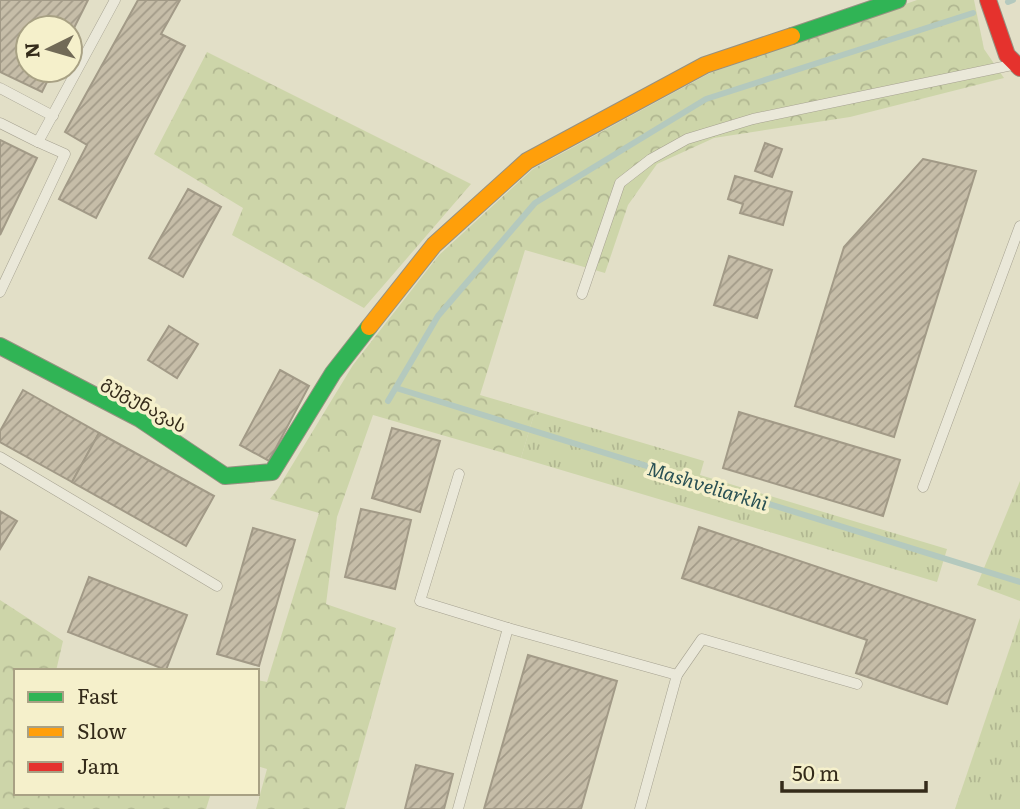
<svg xmlns="http://www.w3.org/2000/svg" width="1020" height="809" viewBox="0 0 1020 809" font-family="Literata,'Noto Sans Georgian',serif">
  <defs>
    <pattern id="grass-tufts" width="24" height="20" patternUnits="userSpaceOnUse" patternTransform="scale(1.75)"><rect width="24" height="20" fill="#cdd5a9"/><path d="M3 7l-1-3M5 7V3M7 7l1-3M15 17l-1-3M17 17v-4M19 17l1-3" fill="none" stroke="#b1b791"/></pattern>
    <pattern id="forest-crowns" width="20" height="18" patternUnits="userSpaceOnUse" patternTransform="scale(1.75)"><rect width="20" height="18" fill="#cdd5a9"/><path d="M2 6a3 3 0 1 1 6 0M12 15a3 3 0 1 1 6 0" fill="none" stroke="#b1b791"/></pattern>
    <pattern id="building-hatch" width="6" height="6" patternUnits="userSpaceOnUse" patternTransform="scale(1.75)"><rect width="6" height="6" fill="#c6bda8"/><path d="M-1 1l2-2M0 6l6-6M5 7l2-2" fill="none" stroke="#a29a88"/></pattern>
  </defs>
  <rect width="100%" height="100%" fill="#e2dfc7"/>
  <g fill="url(#grass-tufts)">
    <polygon points="535,411 704,461 700,475 947,549 937,582 521,458"/>
    <polygon points="1020,481 1020,601 977,585"/>
    <polygon points="1020,618 1020,809 955,809 956,806"/>
  </g>
  <g fill="url(#forest-crowns)">
    <polygon points="917,0 974,0 984,49 1004,78 850,117 714,138 657,164 628,205 605,273 525,250 480,395 535,411 521,458 373,415 337,517 326,604 396,628 345,809 256,809 267,769 257,766 257,680 267,682 319,513 270,499 277,490 353,365 439,255 533,169 710,73"/>
    <polygon points="207,52 471,184 364,308 232,235 243,208 154,154"/>
    <polygon points="0,600 63,641 56,671 16,671 16,793 211,793 206,809 0,809"/>
  </g>
  <g fill="none" stroke-linecap="round" stroke-linejoin="round">
    <g stroke="#b4c9be" stroke-width="6">
      <polyline points="1008,2 1013,0"/>
      <polyline points="396,388 1020,582"/>
      <polyline points="388,401 438,316 535,203 706,99 973,13"/>
    </g>
  </g>
  <g fill="url(#building-hatch)" stroke="#a29a87" stroke-width="2">
    <polygon points="0,0 88,0 70,36 70,28 52,28 36,20 32,28 28,28 28,35 21,49 28,52 28,70 53,70 42,92 0,72"/>
    <polygon points="138,0 180,0 161,34 185,46 96,218 59,199 87,145 65,132"/>
    <polygon points="0,140 37,158 0,235"/>
    <polygon points="765,143 782,149 772,177 755,171"/>
    <polygon points="923,159 976,171 894,437 795,406 844,247"/>
    <polygon points="735,176 792,192 783,225 740,213 743,204 728,199"/>
    <polygon points="188,189 221,207 183,277 149,258"/>
    <polygon points="729,256 772,270 757,318 714,305"/>
    <polygon points="169,326 198,344 177,378 148,360"/>
    <polygon points="280,370 309,386 269,461 240,445"/>
    <polygon points="23,390 99,433 72,482 0,442 0,431"/>
    <polygon points="739,412 900,460 883,516 723,468"/>
    <polygon points="392,428 440,441 420,512 372,498"/>
    <polygon points="99,433 214,496 186,546 72,482"/>
    <polygon points="361,509 411,520 395,589 345,577"/>
    <polygon points="0,511 17,521 0,549"/>
    <polygon points="699,527 975,620 947,704 856,673 867,640 682,578"/>
    <polygon points="253,528 295,540 259,666 217,654"/>
    <polygon points="89,577 187,615 166,670 68,632"/>
    <polygon points="528,655 617,681 581,809 484,809"/>
    <polygon points="416,765 453,774 444,809 405,809"/>
  </g>
  <g fill="none" stroke-linecap="round" stroke-linejoin="round">
    <defs>
      <g id="lane">
        <polyline points="0,88 53,116"/>
        <polyline points="0,123 38,142"/>
        <polyline points="0,292 65,154 38,142 115,0"/>
        <polyline points="582,294 620,183 651,159 687,139 753,119 1012,65"/>
        <polyline points="0,457 217,586"/>
        <polyline points="459,474 420,601 508,628"/>
        <polyline points="923,487 1020,226"/>
        <polyline points="677,675 702,639 857,684"/>
        <polyline points="458,809 508,628 677,675 640,809"/>
      </g>
      <g id="fast">
        <polyline points="792,36 898,0"/>
        <polyline points="0,346 140,419 225,476 272,472 333,373 369,327"/>
      </g>
      <polyline id="slow" points="369,327 434,245 527,161 705,65 792,36"/>
      <polyline id="jam" points="988,0 1007,55 1020,68"/>
    </defs>
    <use href="#lane" stroke="#a6a291" stroke-width="11"/>
    <use href="#fast" stroke="#969181" stroke-width="18"/>
    <use href="#slow" stroke="#969181" stroke-width="18"/>
    <use href="#jam" stroke="#969181" stroke-width="18"/>
    <use href="#lane" stroke="#eae8d9" stroke-width="10"/>
    <use href="#fast" stroke="#30b455" stroke-width="16"/>
    <use href="#slow" stroke="#ff9f0a" stroke-width="16"/>
    <use href="#jam" stroke="#e5322d" stroke-width="16"/>
  </g>
  <g text-anchor="middle" dominant-baseline="central" stroke-width="7" stroke-linejoin="round" paint-order="stroke">
    <g font-size="18" fill="#342b1a" stroke="#f5f0cb">
      <text transform="translate(145 403) rotate(31)">გუგუნავას</text>
    </g>
    <g font-size="19" font-style="italic" fill="#295054" stroke="#f5f0cb">
      <text transform="translate(708 485) rotate(17)">Mashveliarkhi</text>
    </g>
  </g>
  <rect x="14" y="669" width="245" height="126" fill="#f5f0cb" stroke="#a8a184" stroke-width="2"/>
  <rect x="28" y="692" width="35" height="10" fill="#30b455" stroke="#a8a184" stroke-width="2"/>
  <text x="77" y="704" font-size="21" fill="#342b1a">Fast</text>
  <rect x="28" y="727" width="35" height="10" fill="#ff9f0a" stroke="#a8a184" stroke-width="2"/>
  <text x="77" y="739" font-size="21" fill="#342b1a">Slow</text>
  <rect x="28" y="762" width="35" height="10" fill="#e5322d" stroke="#a8a184" stroke-width="2"/>
  <text x="77" y="774" font-size="21" fill="#342b1a">Jam</text>
  <g transform="translate(49 49) rotate(265)"><circle r="33" fill="#f5f0cb" stroke="#a8a184" stroke-width="2"/>
  <path d="M0-5L12 26L0 18L-12 26Z" fill="#716a57"/>
  <text y="-10" font-size="19" font-weight="bold" text-anchor="middle" fill="#342b1a">N</text>
  </g>
  <path d="M782 781v10h144v-10" fill="none" stroke="#342b1a" stroke-width="3.5"/>
  <text x="792" y="781" font-size="21" fill="#342b1a" stroke="#f5f0cb" stroke-width="5" paint-order="stroke">50 m</text>
</svg>
